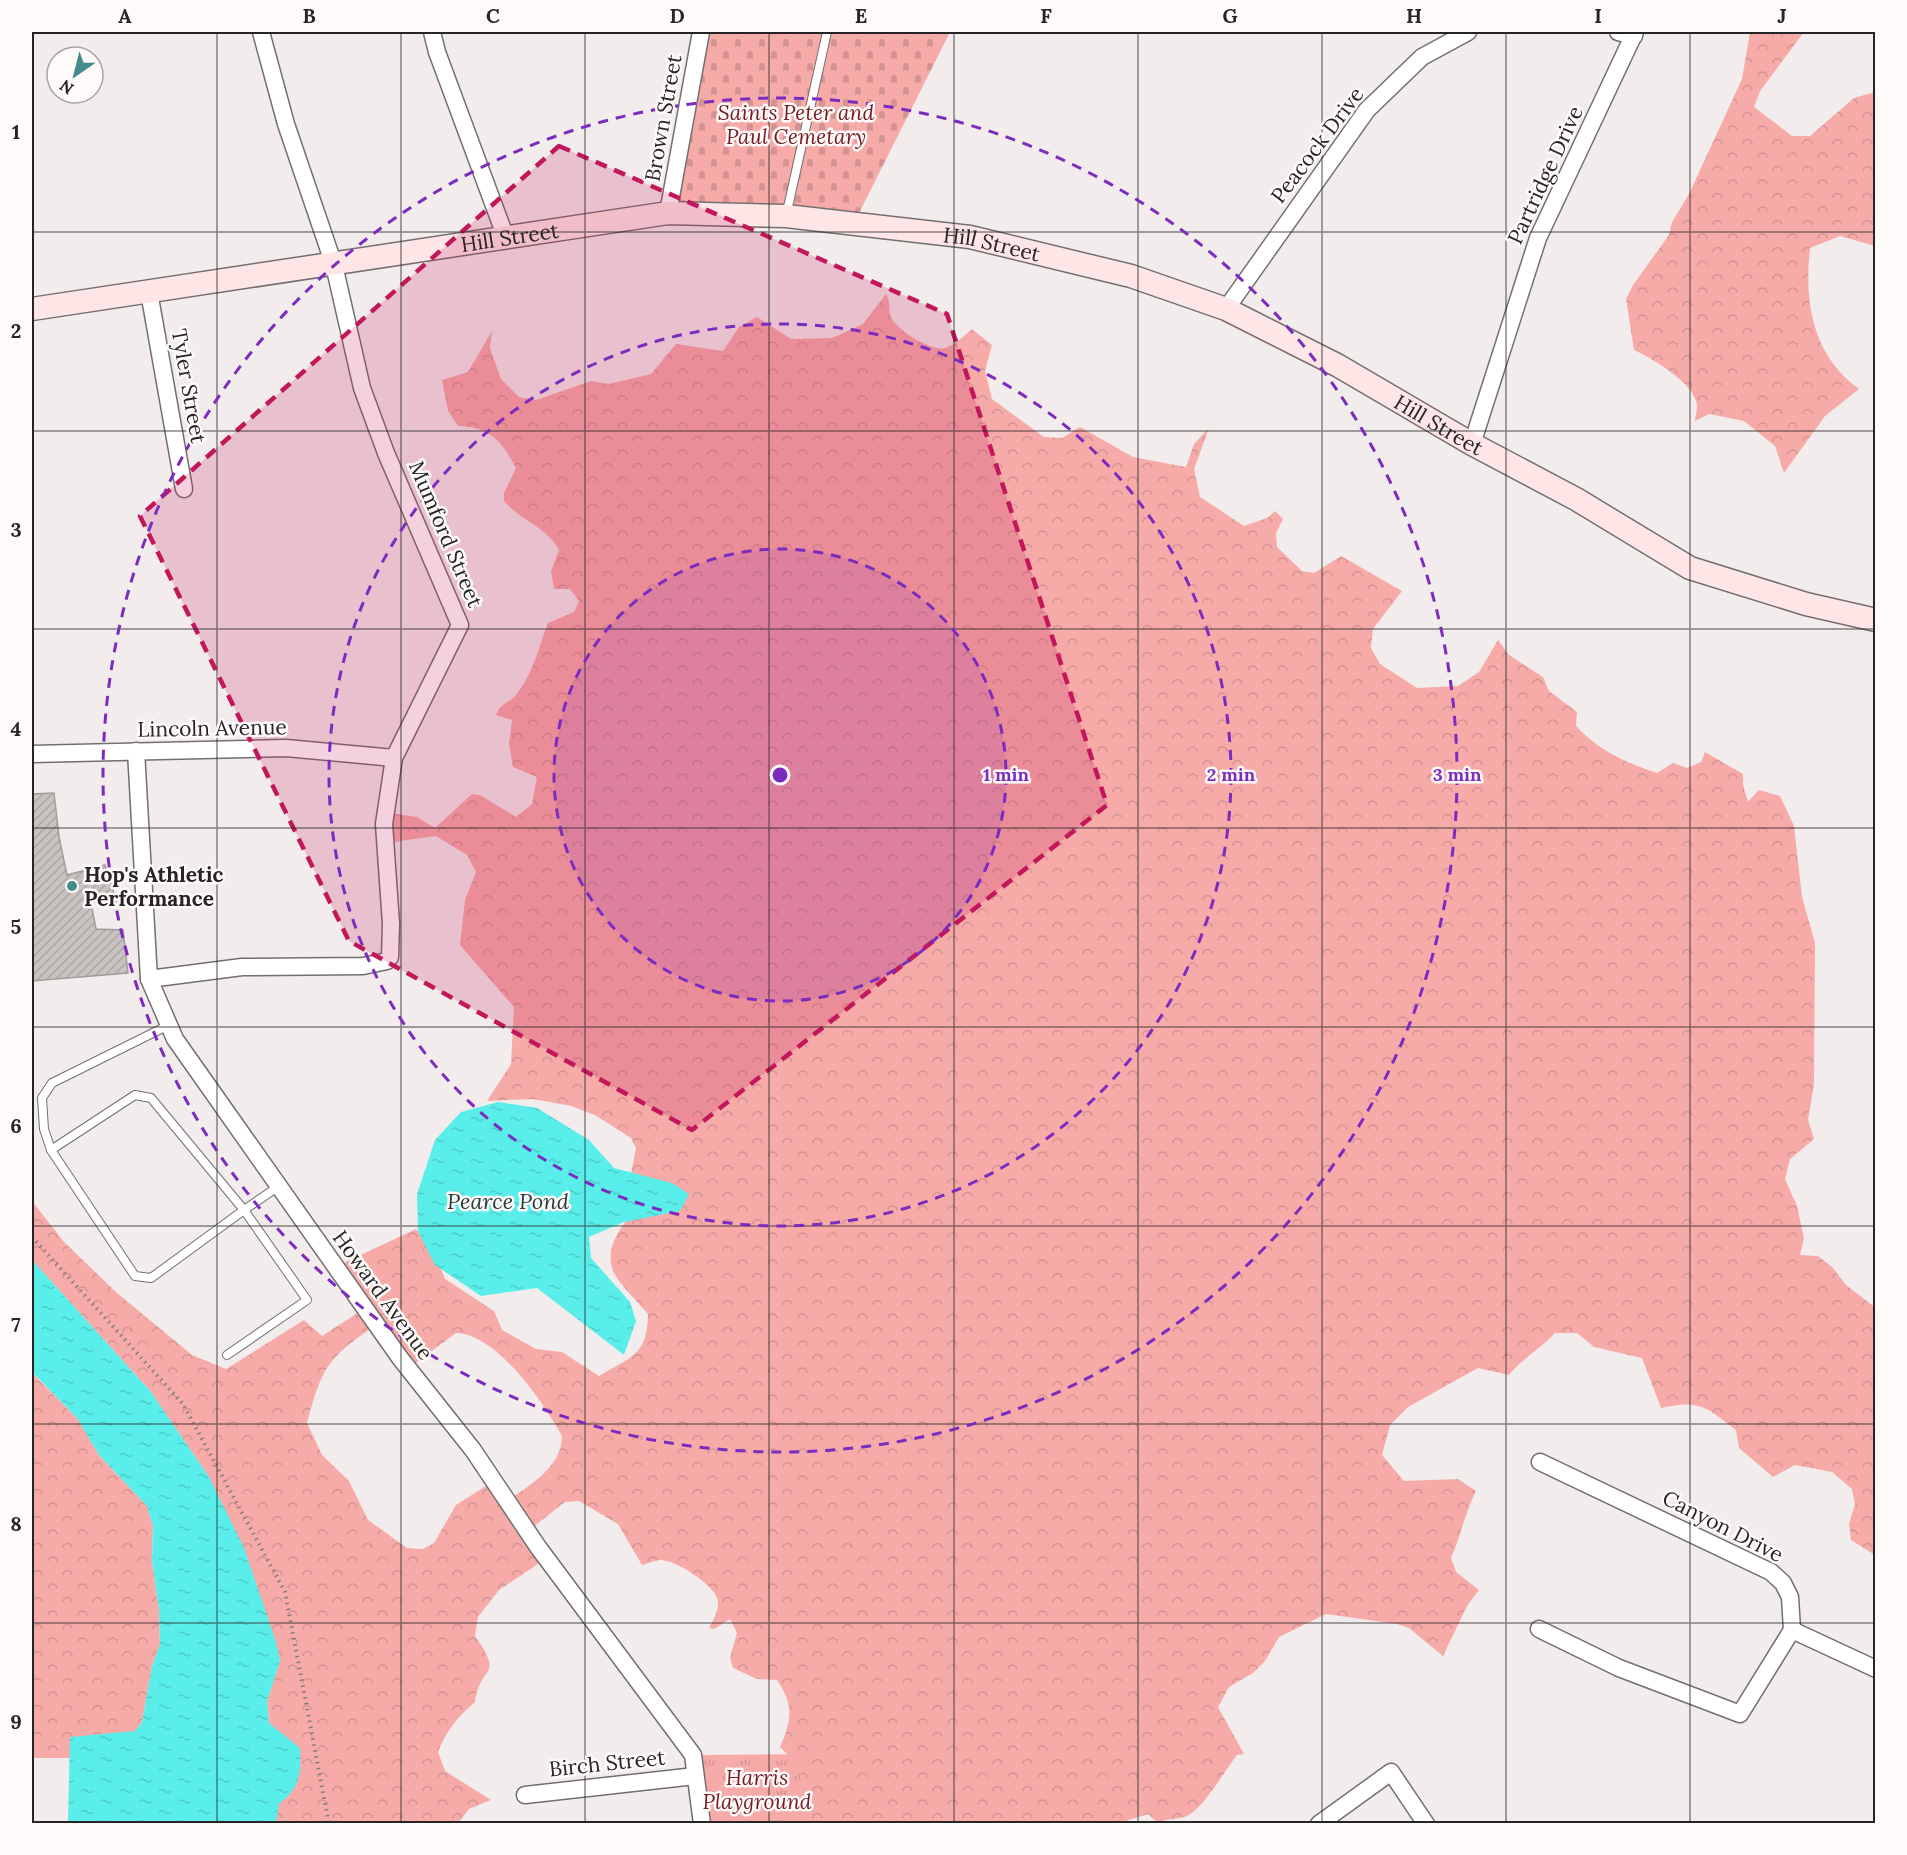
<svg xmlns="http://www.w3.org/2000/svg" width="1907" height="1855" viewBox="0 0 1907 1855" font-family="Lora,serif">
  <defs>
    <pattern id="grass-tufts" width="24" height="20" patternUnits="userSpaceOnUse" patternTransform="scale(1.5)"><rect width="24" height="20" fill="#f6aba9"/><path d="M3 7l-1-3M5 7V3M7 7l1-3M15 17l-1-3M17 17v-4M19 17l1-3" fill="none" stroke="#d39391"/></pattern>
    <pattern id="forest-crowns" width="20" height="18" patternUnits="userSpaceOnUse" patternTransform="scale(1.5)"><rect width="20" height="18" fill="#f6aba9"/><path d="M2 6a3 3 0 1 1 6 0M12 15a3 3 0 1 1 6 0" fill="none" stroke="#d39391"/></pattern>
    <pattern id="cemetery-stones" width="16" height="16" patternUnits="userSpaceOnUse" patternTransform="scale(1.5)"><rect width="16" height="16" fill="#f6aba9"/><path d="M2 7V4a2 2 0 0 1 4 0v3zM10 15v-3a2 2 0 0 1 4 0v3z" fill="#d39391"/></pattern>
    <pattern id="water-ripples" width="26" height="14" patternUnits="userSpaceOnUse" patternTransform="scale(1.5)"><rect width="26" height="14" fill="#5aeeea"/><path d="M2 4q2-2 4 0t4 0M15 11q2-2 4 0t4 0" fill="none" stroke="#4eccc9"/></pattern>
    <pattern id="building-hatch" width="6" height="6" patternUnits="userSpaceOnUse" patternTransform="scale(1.5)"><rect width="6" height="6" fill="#c8c2c1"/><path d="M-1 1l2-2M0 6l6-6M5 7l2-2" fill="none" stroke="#aca7a6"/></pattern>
  </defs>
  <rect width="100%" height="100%" fill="#f3ecec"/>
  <polygon fill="url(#grass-tufts)" points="817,1754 821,1823 701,1823 693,1755"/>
  <g fill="url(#forest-crowns)" fill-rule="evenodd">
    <path d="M1750 32H1804L1760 91 1754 107 1792 136H1810L1854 98 1875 92V246L1840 236 1810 248C1804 302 1812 355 1859 389L1825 416 1784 473 1775 446 1744 421 1709 414 1695 421C1695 416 1697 411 1697 406 1696 384 1653 359 1634 350L1626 299 1633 285 1669 235 1672 222 1689 194 1742 79Z"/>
    <path d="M886 294C891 302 888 309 891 317 896 330 932 352 945 348 954 346 965 335 972 329L992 345 985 371 992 399 1044 437 1062 438 1080 427 1133 457 1186 467 1194 444 1209 428 1194 469 1200 497 1244 526 1267 518 1275 511 1283 519 1276 533 1277 547 1302 571 1314 573 1341 556 1402 591 1373 629 1371 648 1380 664 1417 688 1458 686 1479 672 1498 640 1509 655 1543 677 1549 691 1577 712 1576 726C1598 750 1626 763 1657 773L1673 763 1687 768 1701 762 1705 752 1743 774V785L1748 802 1759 790 1780 796 1794 826 1802 897 1815 943 1814 1084 1808 1120 1814 1139 1790 1159 1785 1179 1797 1206 1804 1238 1800 1255 1818 1256 1833 1268 1846 1285 1872 1305H1875V1555L1851 1540 1849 1524 1855 1504 1852 1489 1832 1472 1795 1465 1773 1477 1739 1448 1736 1430C1706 1407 1700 1399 1661 1408L1642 1358 1594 1347 1577 1333H1555C1540 1349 1523 1358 1509 1375L1478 1368 1408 1407 1390 1425 1382 1455 1404 1481 1458 1479 1476 1491C1465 1512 1461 1536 1451 1558L1456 1572 1479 1590 1467 1606 1443 1656 1409 1628 1397 1624 1326 1614 1279 1637 1265 1661 1253 1673 1229 1687 1218 1707 1244 1754 1237 1755C1224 1772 1209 1799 1193 1812 1183 1821 1169 1817 1158 1823L1148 1814 1116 1824 804 1823 797 1805 801 1768 780 1747C792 1719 794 1705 777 1680L757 1679 733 1668 730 1658 737 1633 730 1619 714 1629 709 1628C713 1620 721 1608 717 1598 712 1583 675 1560 660 1560 655 1560 647 1564 642 1565L618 1524 579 1501 565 1502 528 1531 544 1560 499 1590 478 1617 475 1636C505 1679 480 1663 475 1702 458 1716 445 1733 438 1752L445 1771 491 1800 469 1809 458 1823H261L269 1723 267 1701 280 1661 209 1477 151 1392 32 1260V1201L64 1242 117 1293 192 1355 226 1369 304 1320 322 1336 359 1312 335 1267 416 1229 436 1256 445 1279 494 1311 502 1330 536 1349 562 1352 599 1376C632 1356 647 1356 648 1314 639 1303 618 1283 613 1271 603 1243 627 1220 643 1201L631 1174 636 1148 631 1138 595 1115 571 1106 533 1099 487 1101 511 1064 514 1007 460 945 465 900 476 872 467 855 436 836 386 843 384 812 417 817 435 828 472 794 480 795 516 817 532 804 537 777 513 767 509 744 512 720 496 715C500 703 508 704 515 696 532 677 539 646 548 623L574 612 579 601 570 589H554L551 571 559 550C546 526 522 522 504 501V493L516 468C502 441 490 427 458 426L448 411 442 380 468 372 492 331 490 348 501 379 519 397 536 400 591 381 609 384 651 374 676 344 723 351 739 327 757 317 791 339 832 338 863 324ZM373 1327 409 1368 456 1333C497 1334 544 1403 562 1436 562 1467 530 1485 507 1501L489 1484 456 1505 434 1543 423 1549 407 1548 368 1520 349 1481 322 1455 307 1423C322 1369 326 1359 373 1327Z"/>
    <polygon points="32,1373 77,1418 99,1455 147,1506 153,1526 152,1562 159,1609 160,1645 152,1666 142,1722 131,1737 73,1758 32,1758"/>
  </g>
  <polygon fill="url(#cemetery-stones)" points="701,32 950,32 853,225 668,213"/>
  <polygon fill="#f6aba9" points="761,1788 767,1823 736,1823 730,1793"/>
  <g fill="url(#water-ripples)">
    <polygon points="498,1102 537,1108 589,1140 614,1168 672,1183 689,1194 680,1211 624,1222 589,1237 591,1258 630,1302 636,1321 624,1355 537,1288 481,1296 435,1265 418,1231 417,1194 435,1140 461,1112"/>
    <path d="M32 1260 151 1392 209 1477 244 1548 276 1642 280 1661 267 1701 269 1723 300 1748C301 1774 300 1788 279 1804L276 1823H68L70 1737 135 1731 142 1722 152 1666 160 1645 159 1609 152 1562 153 1526 147 1506 99 1455 77 1418 32 1372Z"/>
  </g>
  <polygon fill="url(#building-hatch)" stroke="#a29c9b" stroke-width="1.5" points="54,793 59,837 67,875 105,865 115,897 91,903 96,929 123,930 128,973 32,981 32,794"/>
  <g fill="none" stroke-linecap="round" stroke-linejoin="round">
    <defs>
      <g id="lane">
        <polyline points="786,216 827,32"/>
        <polyline points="169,1025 52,1083 42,1098 44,1129 51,1150 135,1276 151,1278 244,1210 307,1300 227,1355"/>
        <polyline points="51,1150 135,1095 151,1098 244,1210 279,1186"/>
      </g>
      <g id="street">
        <polyline points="432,32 437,52 506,238"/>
        <polyline points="1618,32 1634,36"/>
        <polyline points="668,213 701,32"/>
        <polyline points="149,292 184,489"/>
        <polyline points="1226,309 1367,110 1422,57 1468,32"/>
        <polyline points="1472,444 1538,238 1635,32"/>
        <polyline points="136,751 149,979 175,1039 400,1358 473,1450 538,1547 693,1755 702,1824"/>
        <polyline points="32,754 286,748 394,758"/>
        <polyline points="149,979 242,967 363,966 387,961 390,957 391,924 384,824 394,758 460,625 386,453 362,388 334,265 286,124 261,32"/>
        <polyline points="1539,1629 1619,1668 1740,1714 1792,1630 1790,1597 1783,1583 1771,1572 1540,1462"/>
        <polyline points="1792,1630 1876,1669"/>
        <polyline points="525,1795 695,1776"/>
        <polyline points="1319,1824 1391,1772 1426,1824"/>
      </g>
      <g id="secondary">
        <path id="s1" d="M32 309 668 213 786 216 970 237 1131 276 1226 309 1337 365 1472 444 1576 499 1690 568 1806 604 1876 620"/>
      </g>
    </defs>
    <use href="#lane" stroke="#746f6f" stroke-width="10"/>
    <use href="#street" stroke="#746f6f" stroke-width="19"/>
    <use href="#secondary" stroke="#746f6f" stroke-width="25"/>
    <polyline stroke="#837e7e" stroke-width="4" stroke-dasharray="1.5 4.5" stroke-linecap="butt" points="32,1237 183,1404 285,1592 329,1824"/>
    <use href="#lane" stroke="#fff" stroke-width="8"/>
    <use href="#street" stroke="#fff" stroke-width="16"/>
    <use href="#secondary" stroke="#fde6e5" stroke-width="22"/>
  </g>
  <path fill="#c2185b" fill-opacity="0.2" stroke="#c2185b" stroke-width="4.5" stroke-dasharray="12 8" stroke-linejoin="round" d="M559 146 947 314 1107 805 692 1130 349 941 140 516Z"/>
  <path fill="none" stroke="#262424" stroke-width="1.5" stroke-opacity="0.55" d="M217 32V1824M401 32V1824M585 32V1824M769 32V1824M954 32V1824M1138 32V1824M1322 32V1824M1506 32V1824M1690 32V1824M32 232H1876M32 431H1876M32 629H1876M32 828H1876M32 1027H1876M32 1226H1876M32 1424H1876M32 1623H1876"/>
  <circle cx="780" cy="775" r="226" fill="#7b2cbf" fill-opacity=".12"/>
  <g fill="none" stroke="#7b2cbf" stroke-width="3" stroke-dasharray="10 8">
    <circle cx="780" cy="775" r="226"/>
    <circle cx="780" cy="775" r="451"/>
    <circle cx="780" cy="775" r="677"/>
  </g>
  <circle fill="#448b89" stroke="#fefafa" stroke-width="2" cx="72" cy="886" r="6"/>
  <g text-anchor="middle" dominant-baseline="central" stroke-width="5" stroke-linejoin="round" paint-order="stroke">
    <g font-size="21" font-style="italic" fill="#741a22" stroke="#fefafa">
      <text x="796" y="112">Saints Peter and<tspan x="796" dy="24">Paul Cemetary</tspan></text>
      <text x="757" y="1777">Harris<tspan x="757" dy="24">Playground</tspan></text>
    </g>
    <g font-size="21" fill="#262424" stroke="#fefafa">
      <text transform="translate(663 118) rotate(-80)">Brown Street</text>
      <text transform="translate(1317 145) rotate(-53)">Peacock Drive</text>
      <text transform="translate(1545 175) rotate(-65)">Partridge Drive</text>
      <text stroke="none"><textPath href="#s1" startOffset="483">Hill Street</textPath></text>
      <text stroke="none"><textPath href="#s1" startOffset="969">Hill Street</textPath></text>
      <text transform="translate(189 386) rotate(80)">Tyler Street</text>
      <text stroke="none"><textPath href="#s1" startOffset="1455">Hill Street</textPath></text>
      <text transform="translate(446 534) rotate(67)">Mumford Street</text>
      <text transform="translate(212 728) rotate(-1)">Lincoln Avenue</text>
      <text transform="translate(383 1295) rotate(54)">Howard Avenue</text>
      <text transform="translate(1723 1526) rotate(27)">Canyon Drive</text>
      <text transform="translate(607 1763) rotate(-6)">Birch Street</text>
    </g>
    <g font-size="21" font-weight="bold" fill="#262424" stroke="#fefafa" text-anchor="start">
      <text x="84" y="874">Hop's Athletic<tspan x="84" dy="24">Performance</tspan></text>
    </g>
    <g font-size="22" font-style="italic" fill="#253e3d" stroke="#fefafa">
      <text x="508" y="1201">Pearce Pond</text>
    </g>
  </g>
  <circle cx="780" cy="775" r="9" fill="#7b2cbf" stroke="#fefafa" stroke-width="3"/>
  <g font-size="18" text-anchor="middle" font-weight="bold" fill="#7b2cbf" stroke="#fefafa" stroke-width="5" stroke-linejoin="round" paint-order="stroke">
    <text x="1006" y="781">1 min</text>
    <text x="1231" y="781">2 min</text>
    <text x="1457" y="781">3 min</text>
  </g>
  <rect width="1907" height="1855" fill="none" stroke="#fefafa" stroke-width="66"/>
  <g transform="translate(75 75) rotate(215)"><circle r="28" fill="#fefafa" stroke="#a8a4a4" stroke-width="1.5"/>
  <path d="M0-4.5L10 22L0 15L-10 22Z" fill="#448b89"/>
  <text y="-9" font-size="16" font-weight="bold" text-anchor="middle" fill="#262424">N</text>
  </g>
  <rect x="33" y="33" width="1841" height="1789" fill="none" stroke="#262424" stroke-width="2"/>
  <g font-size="20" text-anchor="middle" font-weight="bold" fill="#262424">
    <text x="125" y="23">A</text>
    <text x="309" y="23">B</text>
    <text x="493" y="23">C</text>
    <text x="677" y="23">D</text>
    <text x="861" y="23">E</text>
    <text x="1046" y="23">F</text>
    <text x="1230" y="23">G</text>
    <text x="1414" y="23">H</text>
    <text x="1598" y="23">I</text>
    <text x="1782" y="23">J</text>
    <text x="16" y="139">1</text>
    <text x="16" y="338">2</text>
    <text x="16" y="537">3</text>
    <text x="16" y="736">4</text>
    <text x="16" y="934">5</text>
    <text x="16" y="1133">6</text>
    <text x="16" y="1332">7</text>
    <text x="16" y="1531">8</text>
    <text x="16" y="1729">9</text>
  </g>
</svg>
